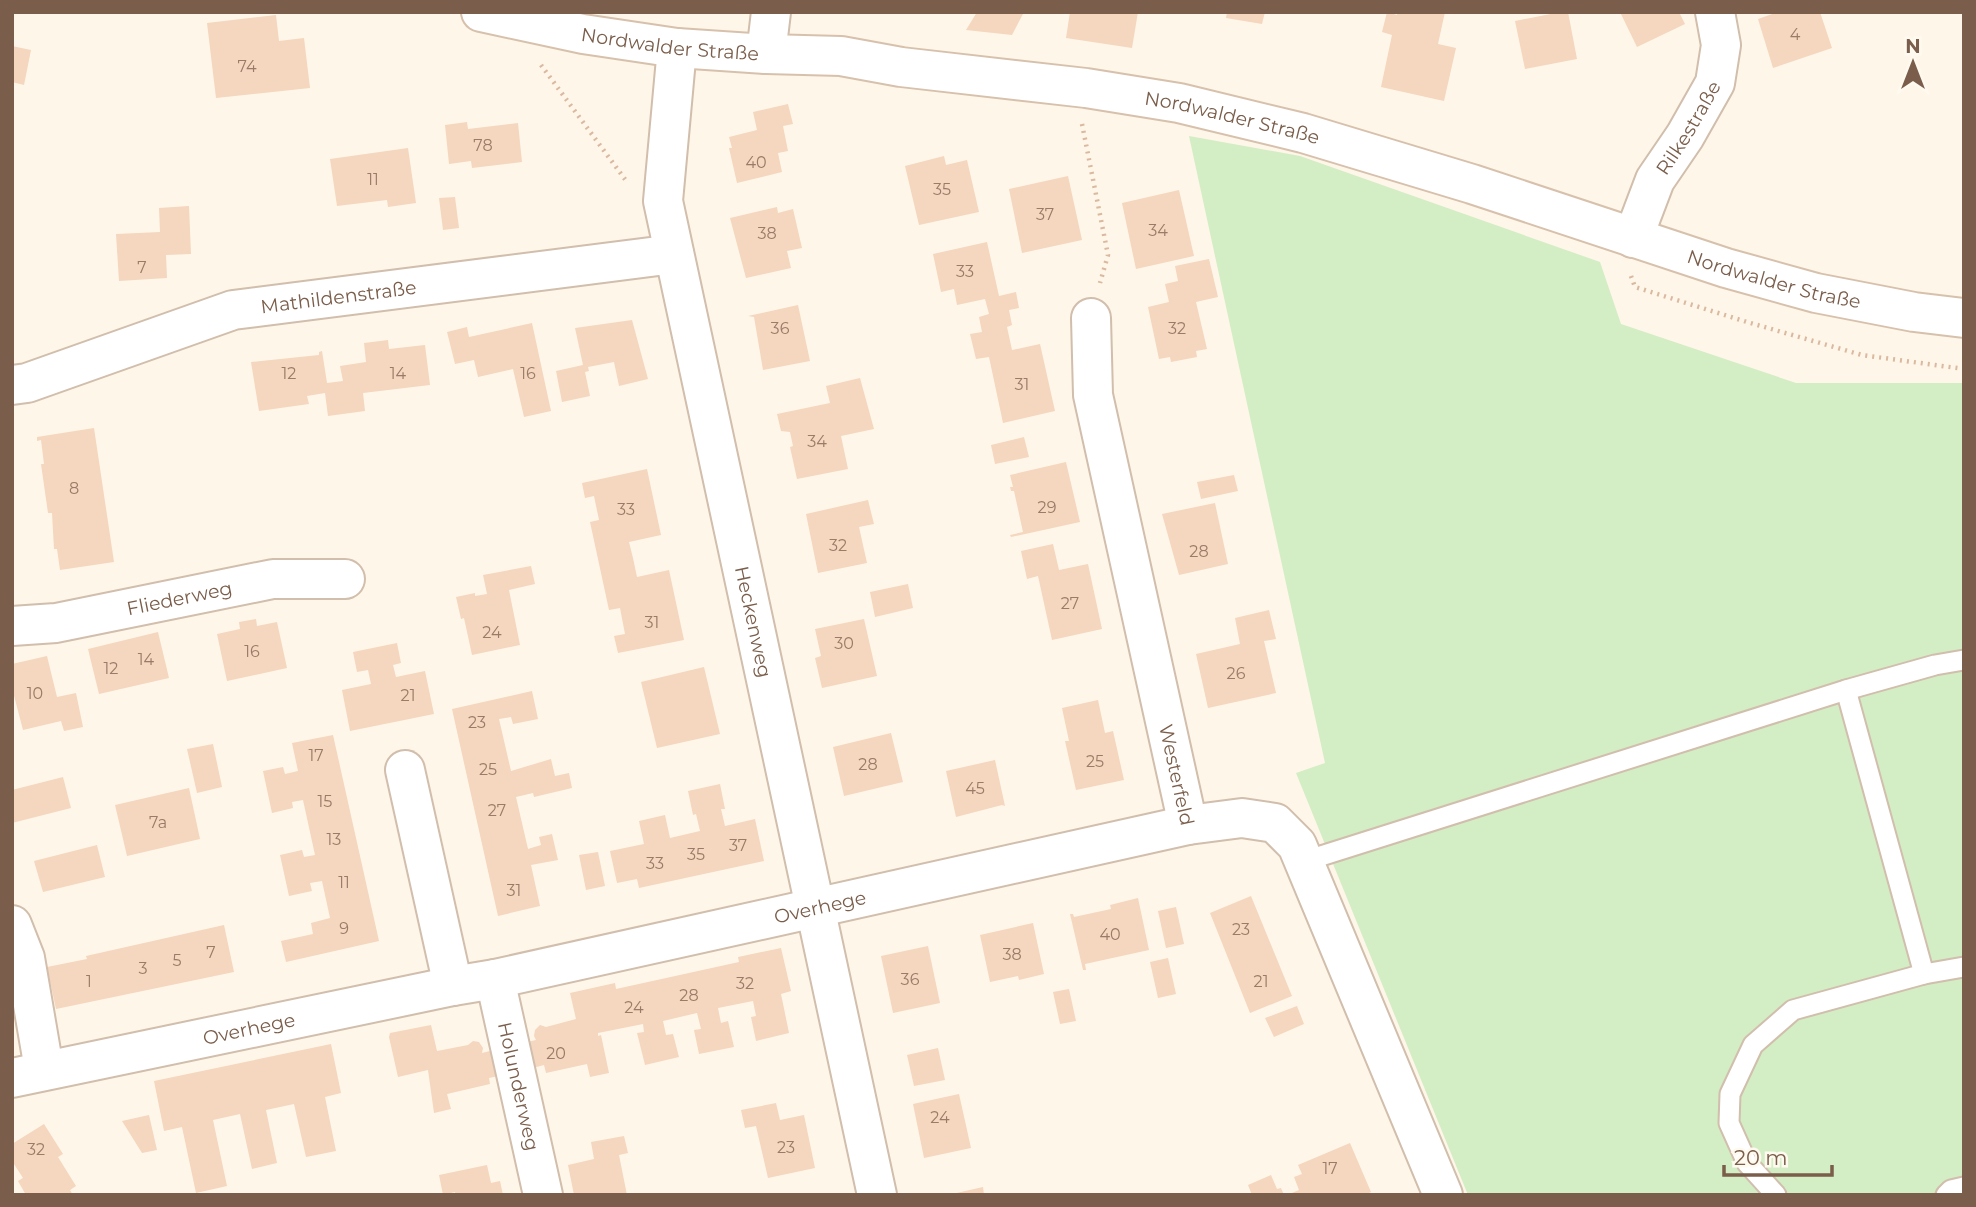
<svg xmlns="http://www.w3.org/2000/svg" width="1976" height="1207" viewBox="0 0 1976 1207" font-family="Montserrat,sans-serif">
  <rect width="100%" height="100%" fill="#fef6e8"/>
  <polygon fill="#d3edc5" points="1189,136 1300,156 1600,262 1621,324 1796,383 1964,383 1964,1195 1468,1195 1296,773 1325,763"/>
  <g fill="#f5d6be">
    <polygon points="977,12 1024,12 1012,35 966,30"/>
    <polygon points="1070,12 1138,12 1132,48 1066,38"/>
    <polygon points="1227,12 1265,12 1262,24 1226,18"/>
    <polygon points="1387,12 1397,15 1397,12 1445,12 1438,44 1456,48 1444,101 1381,87 1392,35 1382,32"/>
    <polygon points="1561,12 1568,12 1577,59 1525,69 1515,21"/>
    <polygon points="1620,12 1679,12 1685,24 1637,47"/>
    <polygon points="1778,12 1820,12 1832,48 1773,68 1758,19"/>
    <polygon points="276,15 279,41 304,38 310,88 216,98 207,23"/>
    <polygon points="12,46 31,50 24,85 12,82"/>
    <polygon points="788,104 793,124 783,126 788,151 778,153 782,172 737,183 729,148 732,148 729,137 757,130 753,112"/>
    <polygon points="467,122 468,129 518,123 522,162 472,168 471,161 449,164 445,125"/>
    <polygon points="408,148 416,203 388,207 387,200 337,206 330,159"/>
    <polygon points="944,156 946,165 967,160 979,212 919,225 905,166"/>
    <polygon points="1068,176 1082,240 1022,253 1009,189"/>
    <polygon points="1179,190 1194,256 1136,269 1122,203"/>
    <polygon points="455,197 459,228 443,230 439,198"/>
    <polygon points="189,206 191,254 166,255 167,278 119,281 116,234 160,232 159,208"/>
    <polygon points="777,207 778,213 793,209 802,248 787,251 791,268 746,278 730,218"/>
    <polygon points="987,242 999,296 1016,292 1019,308 1009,310 1012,325 1007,327 1012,350 1040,344 1055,411 1003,423 989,357 976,359 970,334 982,332 979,317 989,314 985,299 957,305 954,289 941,292 933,254"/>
    <polygon points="1209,259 1218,297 1196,302 1207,349 1196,351 1197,357 1171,362 1170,357 1159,359 1148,307 1169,302 1165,284 1178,281 1175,266"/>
    <polygon points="798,305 810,361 763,370 754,317 748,316"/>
    <polygon points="632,320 648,379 619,386 614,362 588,367 589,371 585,372 590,396 562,402 556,371 583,365 575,328"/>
    <polygon points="532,323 551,411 524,417 513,369 478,377 474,360 455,364 447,332 467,327 469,337"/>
    <polygon points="388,340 389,349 425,345 430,385 363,393 365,411 328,416 325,393 307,396 309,404 259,411 251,362 319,355 319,352 322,351 327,383 343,381 340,366 366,362 364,343"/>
    <polygon points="860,378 874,429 841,436 848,469 797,479 790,447 793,446 790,432 781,431 777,414 830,403 826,386"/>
    <polygon points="94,428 114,562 60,570 57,549 54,549 52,513 48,513 41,464 44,464 41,440 37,441 37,437"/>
    <polygon points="1024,437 1029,457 995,464 991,445"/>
    <polygon points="1066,462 1080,522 1011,537 1010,535 1023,532 1014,491 1011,491 1010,487 1013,487 1010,475"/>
    <polygon points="647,469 661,535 629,542 633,558 637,577 669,570 684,640 618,653 614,636 625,634 620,608 609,610 590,522 599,520 594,496 585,498 582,483"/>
    <polygon points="1234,475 1238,491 1201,499 1197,482"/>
    <polygon points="868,500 874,524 859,527 867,563 818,573 806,514"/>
    <polygon points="1215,503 1228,564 1179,575 1162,514"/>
    <polygon points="1053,544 1059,570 1088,564 1102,629 1052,640 1038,576 1027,579 1021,551"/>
    <polygon points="531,566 535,584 509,590 520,645 472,655 464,618 461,619 456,597 475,593 475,596 487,594 483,575"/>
    <polygon points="908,584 913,608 875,617 870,592"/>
    <polygon points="1269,610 1276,639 1264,641 1276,693 1208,708 1196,654 1240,644 1235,618"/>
    <polygon points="256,619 257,626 277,622 287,668 227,681 217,634 240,629 239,622"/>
    <polygon points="864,619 877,676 822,688 815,658 821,656 815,629"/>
    <polygon points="158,632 169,678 99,694 88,649"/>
    <polygon points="397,643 401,663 393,665 396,677 425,671 434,714 350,731 342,690 371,684 368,670 357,672 353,652"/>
    <polygon points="47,656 57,697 76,693 83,727 64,731 61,721 23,730 12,688 12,664"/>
    <polygon points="704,667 720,734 657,748 641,682"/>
    <polygon points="532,691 538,719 513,724 511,717 499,719 511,771 551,759 555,776 569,773 572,788 534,797 533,793 516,797 528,849 541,845 539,837 552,834 558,860 531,865 540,906 498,916 452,709"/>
    <polygon points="1098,700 1105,733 1113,731 1124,780 1076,790 1065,741 1069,741 1062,708"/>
    <polygon points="891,733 903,782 844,796 833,747"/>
    <polygon points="333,735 379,941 286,962 281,941 313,934 311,923 330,918 322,881 310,883 312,891 289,896 280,855 302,850 304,857 315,855 303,800 292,802 293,808 272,813 263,771 283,767 285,774 298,771 292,743"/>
    <polygon points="213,744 222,787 197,793 187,749"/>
    <polygon points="995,760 1005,806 1002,805 956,817 946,771"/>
    <polygon points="63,777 71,808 12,823 12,790"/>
    <polygon points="720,784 725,809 721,809 725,826 755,819 764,861 639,888 637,879 617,883 610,851 644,844 639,821 665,815 670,838 700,831 696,814 693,815 688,791"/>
    <polygon points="189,788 200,839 127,856 115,805"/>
    <polygon points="97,845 105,877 43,892 34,861"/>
    <polygon points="598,852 605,886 586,890 579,855"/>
    <polygon points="1251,896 1292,996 1250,1013 1210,913"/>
    <polygon points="1138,898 1149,950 1085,964 1086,970 1083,970 1070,914 1073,914 1074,917 1111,909 1110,905"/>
    <polygon points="1176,907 1184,944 1166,948 1158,911"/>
    <polygon points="1033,923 1044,974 1019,980 1018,976 990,982 980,935"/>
    <polygon points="224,925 234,972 56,1009 47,967 87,959 86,956"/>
    <polygon points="928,946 940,1003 893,1013 881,956"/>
    <polygon points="781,948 791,991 781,994 789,1033 756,1041 751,1017 756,1016 753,1001 718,1008 721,1023 728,1021 734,1047 699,1054 694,1030 701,1029 697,1013 663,1021 666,1035 673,1034 679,1057 645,1065 637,1033 644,1032 643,1024 598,1033 598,1036 601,1035 609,1073 590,1077 587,1064 546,1073 544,1065 529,1069 523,1043 536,1040 534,1036 535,1030 540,1025 546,1027 576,1019 570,993 615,983 616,989 739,962 738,957"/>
    <polygon points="1168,958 1176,994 1158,998 1150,962"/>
    <polygon points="1069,989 1076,1021 1060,1024 1053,992"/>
    <polygon points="1297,1006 1304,1024 1274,1037 1265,1018"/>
    <polygon points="431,1025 437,1051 468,1045 473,1041 479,1042 483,1048 482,1053 506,1047 512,1073 489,1078 490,1084 447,1094 451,1109 434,1113 428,1070 398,1077 389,1037 390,1033"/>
    <polygon points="331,1044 341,1093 325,1097 336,1151 306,1157 294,1104 266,1110 277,1163 252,1169 240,1114 213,1120 227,1186 196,1193 182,1127 164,1131 154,1081"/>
    <polygon points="938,1048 945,1080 914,1086 907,1055"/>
    <polygon points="959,1094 971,1148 924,1158 913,1104"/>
    <polygon points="776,1103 780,1120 804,1115 815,1168 768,1178 756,1126 745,1128 741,1110"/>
    <polygon points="149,1115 157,1150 142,1153 122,1121"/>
    <polygon points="44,1124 63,1154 58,1157 76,1186 70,1190 73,1195 26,1195 18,1181 23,1178 12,1161 12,1144"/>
    <polygon points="624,1136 628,1153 619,1155 627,1195 574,1195 568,1165 594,1159 591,1142"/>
    <polygon points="1350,1143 1371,1192 1365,1195 1287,1195 1299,1190 1294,1177 1302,1174 1298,1165"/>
    <polygon points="487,1165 491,1183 500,1181 503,1195 456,1195 455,1192 443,1195 439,1175"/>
    <polygon points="1271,1175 1277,1189 1281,1188 1284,1195 1252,1195 1248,1185"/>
    <polygon points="983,1187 984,1195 953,1195 952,1194"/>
  </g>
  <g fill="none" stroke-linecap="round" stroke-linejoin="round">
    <defs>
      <g id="lane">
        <polyline points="1846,690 1935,665 1964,660"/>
        <polyline points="1305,861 1846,690 1924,974 1964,967"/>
        <polyline points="1776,1195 1747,1163 1729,1123 1730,1094 1753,1045 1793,1010 1924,974"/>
        <polyline points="1946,1195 1951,1190 1964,1187"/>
      </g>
      <g id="street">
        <path id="s1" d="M677 48 663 201 877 1195"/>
        <polyline points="766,54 771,12"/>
        <path id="s2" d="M1633 238 1655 180 1685 136 1715 83 1721 45 1715 12"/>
        <path id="s3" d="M1091 318 1093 395 1188 825"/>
        <path id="s4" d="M12 385 27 383 233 310 674 254"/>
        <path id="s5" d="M12 626 56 623 273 579H345"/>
        <polyline points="405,770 453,986"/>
        <polyline points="12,925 25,958 44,1069"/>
        <path id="s6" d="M495 979 543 1195"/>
        <path id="s7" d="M12 1078 453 986 495 979 1188 825 1242 818 1275 823 1297 845 1443 1195"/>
      </g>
      <g id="secondary">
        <path id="s8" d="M481 12 583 34 677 48 766 54 841 56 901 67 1086 88 1179 103 1303 133 1472 184 1726 268 1816 293 1914 312 1964 318"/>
      </g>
    </defs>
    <use href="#lane" stroke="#d1beac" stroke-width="23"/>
    <use href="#street" stroke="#d1beac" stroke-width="42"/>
    <use href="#secondary" stroke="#d7c1ac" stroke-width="42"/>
    <g stroke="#dab9a0" stroke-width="4.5" stroke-dasharray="2 5" stroke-linecap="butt">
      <polyline points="541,65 627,182"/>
      <polyline points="1082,124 1108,255 1100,283"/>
      <polyline points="1631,276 1635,287 1747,322 1862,355 1964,369"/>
    </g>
    <use href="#lane" stroke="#fff" stroke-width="19"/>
    <use href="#street" stroke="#fff" stroke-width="38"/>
    <use href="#secondary" stroke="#fff" stroke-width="38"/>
  </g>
  <g text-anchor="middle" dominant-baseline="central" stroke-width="7" stroke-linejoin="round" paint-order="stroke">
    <g font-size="16" fill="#997b67">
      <text x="1795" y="34">4</text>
      <text x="247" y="66">74</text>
      <text x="483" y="145">78</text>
      <text x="756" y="162">40</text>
      <text x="373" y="179">11</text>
      <text x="942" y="189">35</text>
      <text x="1045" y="214">37</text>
      <text x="1158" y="230">34</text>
      <text x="767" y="233">38</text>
      <text x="142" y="267">7</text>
      <text x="965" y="271">33</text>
      <text x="780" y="328">36</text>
      <text x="1177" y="328">32</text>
      <text x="289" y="373">12</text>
      <text x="398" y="373">14</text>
      <text x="528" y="373">16</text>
      <text x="1022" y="384">31</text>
      <text x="817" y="441">34</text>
      <text x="74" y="488">8</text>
      <text x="1047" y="507">29</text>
      <text x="626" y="509">33</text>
      <text x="838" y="545">32</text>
      <text x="1199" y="551">28</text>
      <text x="1070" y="603">27</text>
      <text x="652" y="622">31</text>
      <text x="492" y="632">24</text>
      <text x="844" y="643">30</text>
      <text x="252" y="651">16</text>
      <text x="146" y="659">14</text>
      <text x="111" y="668">12</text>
      <text x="1236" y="673">26</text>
      <text x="35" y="693">10</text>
      <text x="408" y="695">21</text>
      <text x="477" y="722">23</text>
      <text x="316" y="755">17</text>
      <text x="1095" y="761">25</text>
      <text x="868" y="764">28</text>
      <text x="488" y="769">25</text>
      <text x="975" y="788">45</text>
      <text x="325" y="801">15</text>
      <text x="497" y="810">27</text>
      <text x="158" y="822">7a</text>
      <text x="334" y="839">13</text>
      <text x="738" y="845">37</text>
      <text x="696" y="854">35</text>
      <text x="655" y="863">33</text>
      <text x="344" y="882">11</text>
      <text x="514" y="890">31</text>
      <text x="344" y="928">9</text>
      <text x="1241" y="929">23</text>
      <text x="1110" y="934">40</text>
      <text x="211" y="952">7</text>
      <text x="1012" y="954">38</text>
      <text x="177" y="960">5</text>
      <text x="143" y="968">3</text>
      <text x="910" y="979">36</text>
      <text x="89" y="981">1</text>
      <text x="1261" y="981">21</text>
      <text x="745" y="983">32</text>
      <text x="689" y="995">28</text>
      <text x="634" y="1007">24</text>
      <text x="556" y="1053">20</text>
      <text x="940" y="1117">24</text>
      <text x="786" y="1147">23</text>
      <text x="36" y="1149">32</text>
      <text x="1330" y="1168">17</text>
    </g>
    <g font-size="19" fill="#7a5d4a" stroke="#fffaef">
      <text stroke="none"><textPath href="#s8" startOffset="192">Nordwalder Straße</textPath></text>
      <text stroke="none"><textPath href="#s8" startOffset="760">Nordwalder Straße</textPath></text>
      <text stroke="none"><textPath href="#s2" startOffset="124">Rilkestraße</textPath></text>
      <text stroke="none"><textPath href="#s8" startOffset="1326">Nordwalder Straße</textPath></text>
      <text stroke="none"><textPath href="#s4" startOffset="340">Mathildenstraße</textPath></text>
      <text stroke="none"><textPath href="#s5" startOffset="170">Fliederweg</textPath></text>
      <text stroke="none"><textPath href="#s1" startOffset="584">Heckenweg</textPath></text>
      <text stroke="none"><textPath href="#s3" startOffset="466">Westerfeld</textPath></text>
      <text stroke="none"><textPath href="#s7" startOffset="826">Overhege</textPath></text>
      <text stroke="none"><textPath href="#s7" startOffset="242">Overhege</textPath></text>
      <text stroke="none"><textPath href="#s6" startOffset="110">Holunderweg</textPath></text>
    </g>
  </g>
  <rect width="1976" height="1207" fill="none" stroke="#7a5d4a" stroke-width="28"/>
  <g transform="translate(1913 63)" stroke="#fffaef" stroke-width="5" paint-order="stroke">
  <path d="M0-5L12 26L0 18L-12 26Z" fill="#7a5d4a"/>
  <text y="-10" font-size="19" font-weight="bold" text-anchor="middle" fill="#7a5d4a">N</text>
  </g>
  <path d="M1724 1165v10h108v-10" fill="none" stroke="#7a5d4a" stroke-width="3.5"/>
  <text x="1734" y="1165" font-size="21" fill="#7a5d4a" stroke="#fffaef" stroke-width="5" paint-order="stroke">20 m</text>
</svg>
